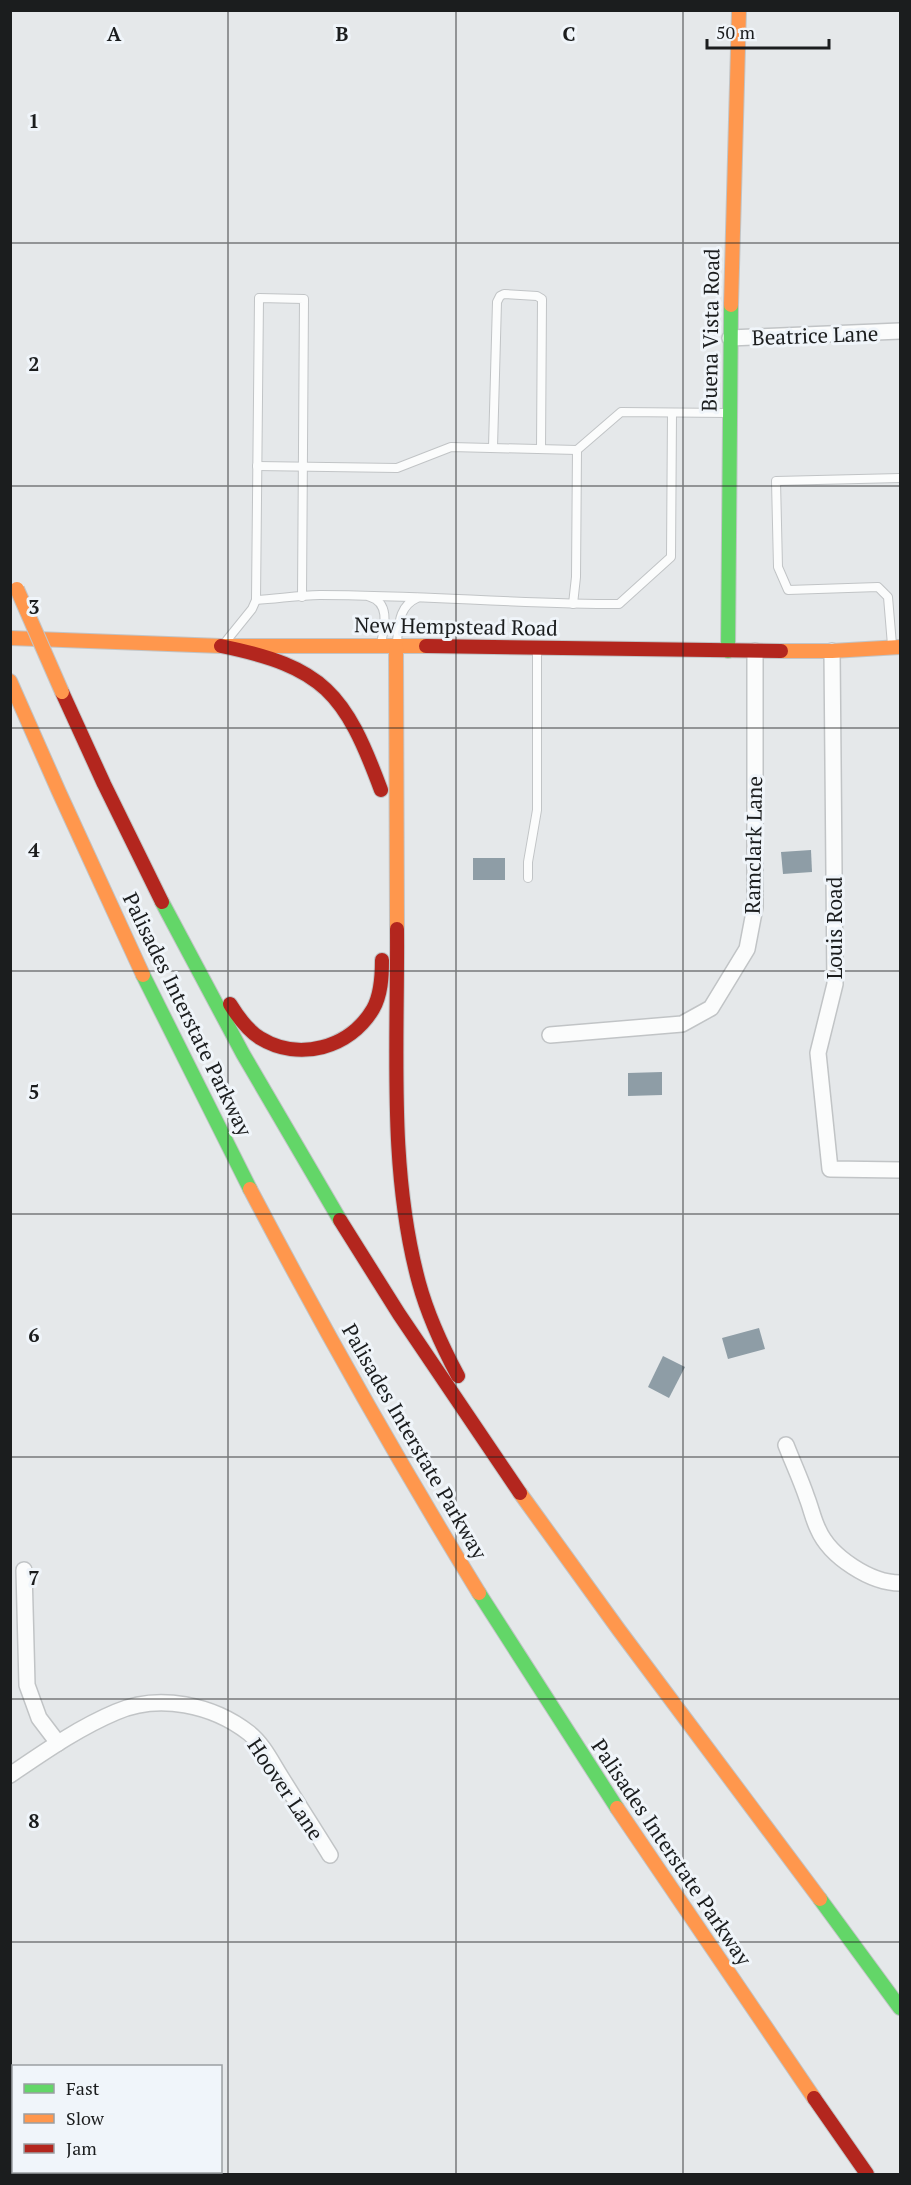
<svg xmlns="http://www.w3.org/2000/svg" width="911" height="2185" viewBox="0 0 911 2185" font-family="'PT Serif',serif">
  <rect width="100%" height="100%" fill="#e5e8ea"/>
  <g fill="#8e9da6">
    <polygon points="811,850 812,872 783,874 781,852"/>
    <rect x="473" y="858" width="32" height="22"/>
    <polygon points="662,1072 662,1095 628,1096 628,1073"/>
    <polygon points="759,1328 765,1349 728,1359 722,1338"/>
    <polygon points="663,1356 685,1367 669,1398 648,1387"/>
  </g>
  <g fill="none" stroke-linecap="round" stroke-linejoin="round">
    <defs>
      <g id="lane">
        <polyline points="493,447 497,302 500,296 504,294 537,296 542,299 541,449"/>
        <polyline points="257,466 397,468 451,447 577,450 621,412 729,413"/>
        <path d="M370 597C391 603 384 628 381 644"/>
        <path d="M256 600C277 599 299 595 320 595 420 595 520 604 619 604L671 557 672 413"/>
        <polyline points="573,604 576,577 577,450"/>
        <polyline points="227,640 252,609 256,600 259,298 304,299 302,597"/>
        <path d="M397 641C399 624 399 606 417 598"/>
        <polyline points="892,645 888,597 878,587 788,590 778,567 776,481 900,478"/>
        <polyline points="528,878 528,862 537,810 537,650"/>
      </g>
      <g id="street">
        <polyline points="730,338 900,331"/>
        <polyline points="832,651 835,984 818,1053 830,1169 900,1170"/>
        <polyline points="550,1035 682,1024 711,1008 747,949 755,907 755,651"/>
        <path d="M786 1445C793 1463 801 1480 807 1498 811 1508 813 1519 818 1529 830 1557 871 1583 900 1583"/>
        <polyline points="24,1570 27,1685 39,1718 58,1743"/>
        <path d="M10 1775C44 1752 78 1728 116 1712 159 1693 213 1705 249 1733 263 1744 272 1763 281 1777 297 1803 314 1829 330 1855"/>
      </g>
      <g id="fast">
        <polyline points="728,651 731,305"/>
        <polyline points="162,902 243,1054 340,1220"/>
        <polyline points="143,975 250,1189"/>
        <polyline points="479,1593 617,1808"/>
        <polyline points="820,1899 900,2008"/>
      </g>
      <g id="slow">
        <polyline points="731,305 739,10"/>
        <polyline points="10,638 221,646 426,646"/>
        <polyline points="396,646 397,929"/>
        <polyline points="781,651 832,651 900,647"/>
        <polyline points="10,681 59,792 143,975"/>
        <path d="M250 1189C322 1326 398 1461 479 1593"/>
        <polyline points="520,1493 619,1630 820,1899"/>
        <polyline points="617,1808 814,2098"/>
      </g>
      <g id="jam">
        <path d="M221 646C324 667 345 693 381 790"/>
        <polyline points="426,646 781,651"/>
        <polyline points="62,692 104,784 162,902"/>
        <path d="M397 929C398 1046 388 1169 419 1283 428 1316 442 1346 458 1376"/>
        <path d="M230 1004C238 1017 247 1030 260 1038 299 1062 350 1048 373 1009 381 995 382 977 382 960"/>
        <polyline points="340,1220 399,1314 520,1493"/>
        <polyline points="814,2098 867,2174"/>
      </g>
    </defs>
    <use href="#lane" stroke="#c1c4c6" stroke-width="10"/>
    <use href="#street" stroke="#c1c4c6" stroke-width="18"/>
    <use href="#fast" stroke="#c1c4c6" stroke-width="16"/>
    <use href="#slow" stroke="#c1c4c6" stroke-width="16"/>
    <use href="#jam" stroke="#c1c4c6" stroke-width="16"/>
    <use href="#lane" stroke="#fbfcfc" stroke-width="8"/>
    <use href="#street" stroke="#fbfcfc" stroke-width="15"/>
    <use href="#fast" stroke="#63d668" stroke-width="14"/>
    <use href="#slow" stroke="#ff974d" stroke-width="14"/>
    <use href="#jam" stroke="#b3261e" stroke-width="14"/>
    <defs>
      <polyline id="slow-bridge" points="17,589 62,692"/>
    </defs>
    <use href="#slow-bridge" stroke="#c3c5c6" stroke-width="16" stroke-linecap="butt"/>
    <use href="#slow-bridge" stroke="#ff974d" stroke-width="14"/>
  </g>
  <path fill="none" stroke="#1b1d1e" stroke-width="1.5" stroke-opacity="0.55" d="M228 10V2174M456 10V2174M683 10V2174M10 243H900M10 486H900M10 728H900M10 971H900M10 1214H900M10 1457H900M10 1699H900M10 1942H900"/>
  <g text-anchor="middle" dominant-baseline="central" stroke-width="6" stroke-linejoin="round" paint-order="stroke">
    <g font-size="21" fill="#1b1d1e" stroke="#f0f5fa">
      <text transform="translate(710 330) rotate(-89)">Buena Vista Road</text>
      <text transform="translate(815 335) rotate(-2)">Beatrice Lane</text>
      <text transform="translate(456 626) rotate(1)">New Hempstead Road</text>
      <text transform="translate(753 845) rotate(-89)">Ramclark Lane</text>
      <text transform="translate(834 928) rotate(-90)">Louis Road</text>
      <text transform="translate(188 1014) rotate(64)">Palisades Interstate Parkway</text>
      <text transform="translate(415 1441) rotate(60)">Palisades Interstate Parkway</text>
      <text transform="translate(286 1789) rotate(56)">Hoover Lane</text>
      <text transform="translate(672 1852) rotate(56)">Palisades Interstate Parkway</text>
    </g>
  </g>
  <g font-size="20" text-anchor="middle" font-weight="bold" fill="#1b1d1e" stroke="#f0f5fa" stroke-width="6" stroke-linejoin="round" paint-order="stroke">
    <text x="114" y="41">A</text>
    <text x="342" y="41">B</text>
    <text x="569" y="41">C</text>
    <text x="34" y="128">1</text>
    <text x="34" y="371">2</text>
    <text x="34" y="614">3</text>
    <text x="34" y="857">4</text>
    <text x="34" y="1099">5</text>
    <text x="34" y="1342">6</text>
    <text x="34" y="1585">7</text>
    <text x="34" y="1828">8</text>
  </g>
  <rect width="911" height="2185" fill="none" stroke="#1b1d1e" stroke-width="24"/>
  <rect x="12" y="2065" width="210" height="108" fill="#f0f5fa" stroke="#9b9fa2" stroke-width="1.5"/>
  <rect x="24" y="2084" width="30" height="9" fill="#63d668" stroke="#9b9fa2" stroke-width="1.5"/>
  <text x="66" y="2095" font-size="18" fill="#1b1d1e">Fast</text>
  <rect x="24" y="2114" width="30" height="9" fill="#ff974d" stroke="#9b9fa2" stroke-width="1.5"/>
  <text x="66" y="2125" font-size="18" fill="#1b1d1e">Slow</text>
  <rect x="24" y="2144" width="30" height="9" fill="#b3261e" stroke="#9b9fa2" stroke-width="1.5"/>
  <text x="66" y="2155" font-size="18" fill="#1b1d1e">Jam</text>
  <path d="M707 39v9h122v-9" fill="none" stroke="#1b1d1e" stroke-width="3"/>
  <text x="716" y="39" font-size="18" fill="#1b1d1e" stroke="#f0f5fa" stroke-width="4.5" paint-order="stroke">50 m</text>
</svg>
